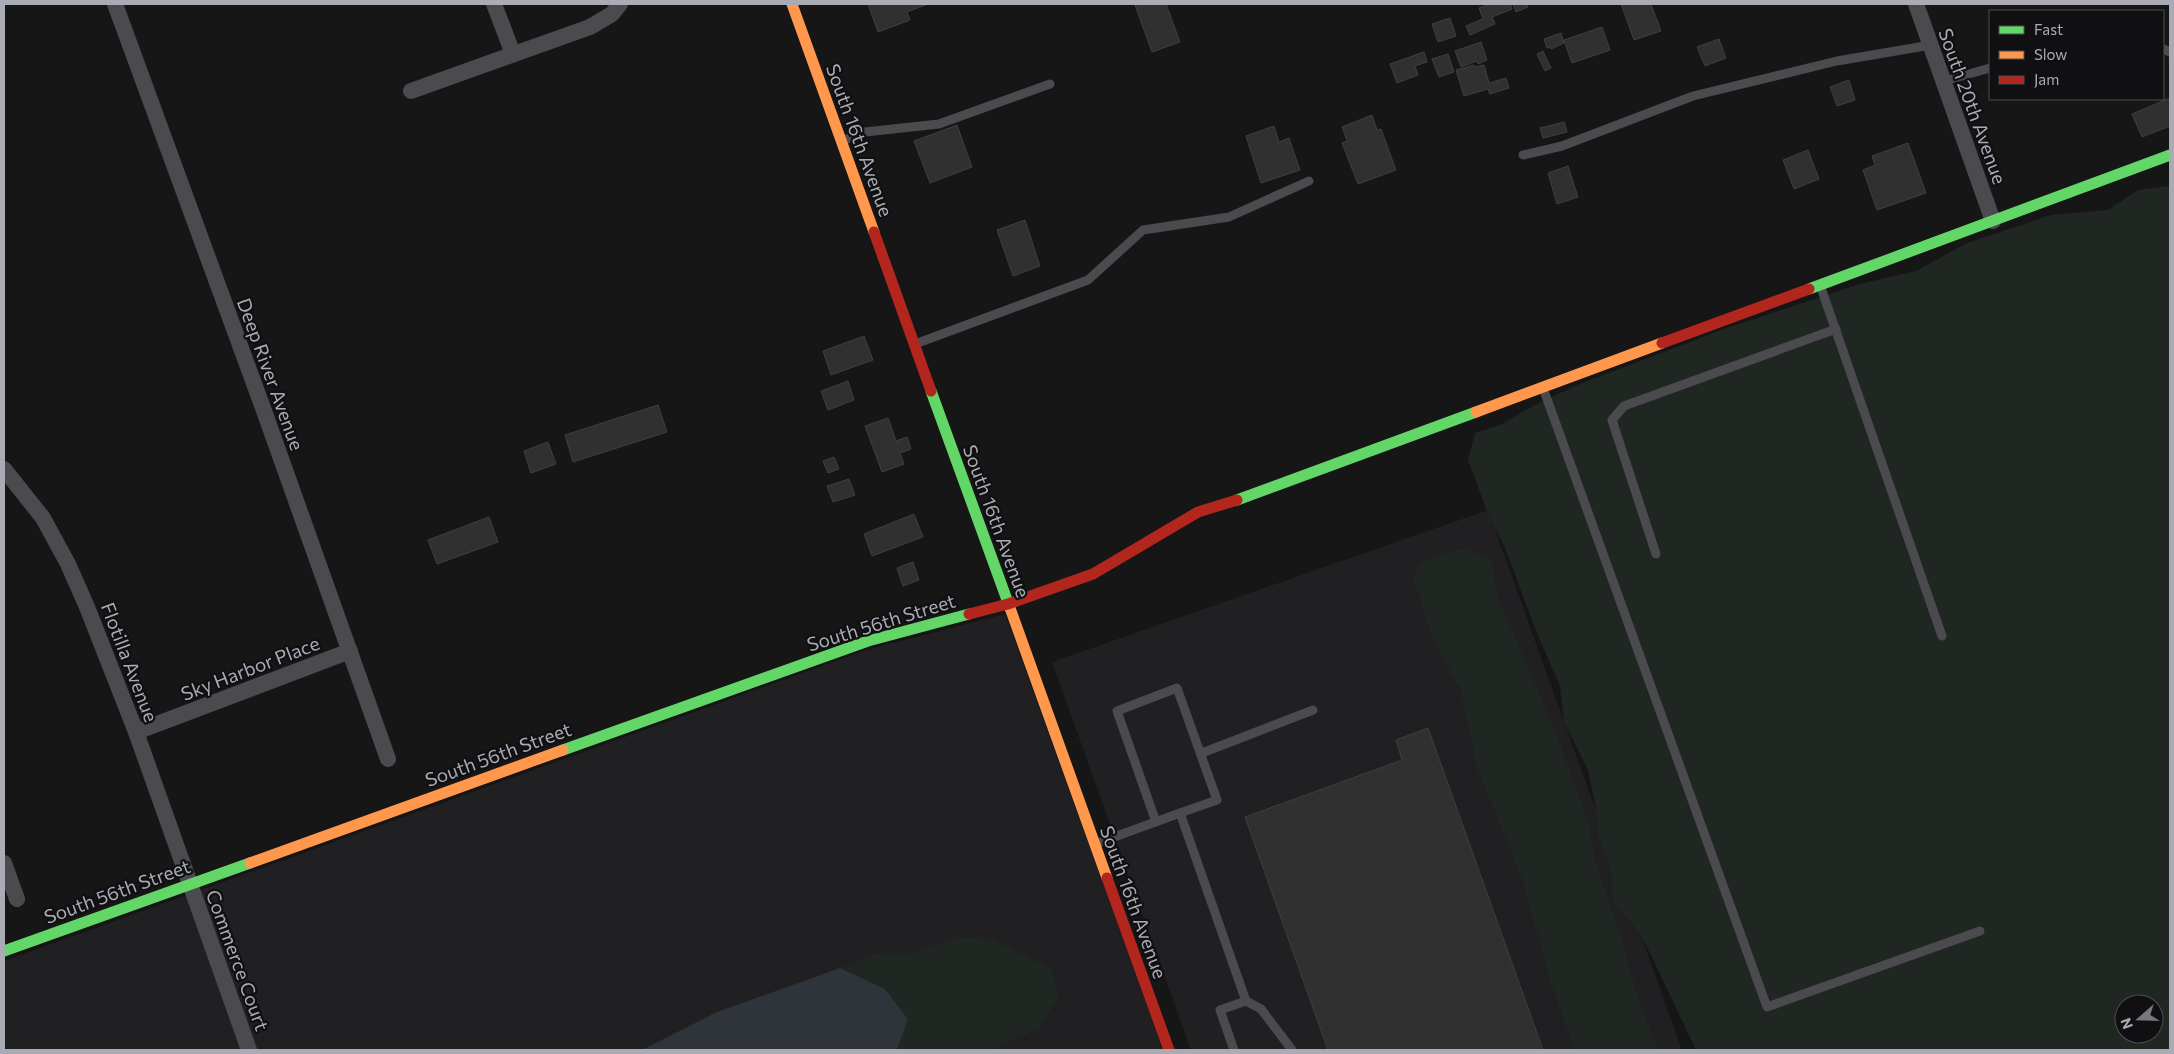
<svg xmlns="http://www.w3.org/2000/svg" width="2174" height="1054" viewBox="0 0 2174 1054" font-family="Commissioner,sans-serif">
  <rect width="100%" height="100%" fill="#161616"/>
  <g fill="#202022">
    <polygon points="1488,510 1682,1050 1191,1050 1052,662"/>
    <polygon points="1005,614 1163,1050 4,1050 4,961 866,650"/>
  </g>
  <g fill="#202621" fill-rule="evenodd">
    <path d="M2170 186V1050H1696L1650 953 1638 931 1612 901 1611 870 1598 835 1596 810 1588 770 1564 722 1560 686 1536 631 1505 548 1488 514 1468 460 1475 433 1502 424 1533 406 1577 385 1724 329 1860 284 1916 271 1967 243 2051 215 2108 210 2138 190ZM2124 1004H2154V1034H2124Z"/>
    <polygon points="1466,548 1491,560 1498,598 1555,730 1589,824 1595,860 1624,946 1636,991 1658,1050 1576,1050 1573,1045 1549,978 1523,881 1477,768 1461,691 1433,640 1413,577 1423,561"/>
    <polygon points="956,938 992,939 1052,969 1058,998 1040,1028 992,1050 897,1050 908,1019 885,989 840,968 877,953 914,953"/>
  </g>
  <polygon fill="#2e343a" points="840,968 885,989 908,1019 897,1050 642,1050 717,1012"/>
  <g fill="#303031" stroke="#3f3f42">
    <polygon points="868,4 928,4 907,12 910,20 878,32"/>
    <polygon points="1139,4 1166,4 1180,42 1152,52 1135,5"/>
    <polygon points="1490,4 1510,4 1512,9 1492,17 1495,24 1470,35 1466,26 1483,19 1479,8"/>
    <polygon points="1513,4 1526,4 1528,7 1516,12"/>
    <polygon points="1621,4 1651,4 1661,31 1634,40"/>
    <polygon points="1450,18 1456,36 1438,42 1432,24"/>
    <polygon points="1602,27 1610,50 1572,63 1564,40"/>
    <polygon points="1561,33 1564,43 1551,49 1550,47 1547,48 1544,39"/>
    <polygon points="1719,39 1726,58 1705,66 1697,47"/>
    <polygon points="1481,42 1487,60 1478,64 1477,61 1461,67 1455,51"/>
    <polygon points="1543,51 1551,68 1545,71 1537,54"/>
    <polygon points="1424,52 1427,62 1415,66 1418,75 1397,83 1390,64"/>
    <polygon points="1448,54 1454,72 1439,77 1432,59"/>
    <polygon points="1474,65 1475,67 1484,65 1489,83 1506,78 1509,88 1490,94 1488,89 1464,96 1456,70"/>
    <polygon points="1849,80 1855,100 1837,106 1830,87"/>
    <polygon points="2170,98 2170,126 2142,137 2132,114"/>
    <polygon points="1372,115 1377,130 1381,129 1396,170 1358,184 1342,143 1347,141 1342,127"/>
    <polygon points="1564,122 1567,132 1543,138 1540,128"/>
    <polygon points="957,125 972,167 930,183 914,141"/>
    <polygon points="1274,126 1279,142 1289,138 1300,170 1261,183 1246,136"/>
    <polygon points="1908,143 1926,193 1877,210 1863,170 1875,165 1872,156"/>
    <polygon points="1808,150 1819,179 1794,189 1783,160"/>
    <polygon points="1568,166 1578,197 1557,204 1548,173"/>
    <polygon points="1025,220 1040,266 1013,276 997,230"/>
    <polygon points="864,336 873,360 831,375 823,351"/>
    <polygon points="848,381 854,400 828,410 821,391"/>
    <polygon points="658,405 667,432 573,462 565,435"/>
    <polygon points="888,418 896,441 907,437 911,449 900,453 904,464 882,472 865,426"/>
    <polygon points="548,442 556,464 531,473 524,451"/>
    <polygon points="834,457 839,469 828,473 823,461"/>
    <polygon points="849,479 855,495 833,502 827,486"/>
    <polygon points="914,514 923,537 872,556 864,534"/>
    <polygon points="489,517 498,542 437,564 428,540"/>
    <polygon points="913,562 919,580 903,586 897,568"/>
    <polygon points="1428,728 1543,1050 1328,1050 1245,817 1402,760 1396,740"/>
  </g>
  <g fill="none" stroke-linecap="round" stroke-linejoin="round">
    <g stroke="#4b4b4f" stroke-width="9">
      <polyline points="2163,49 2170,52"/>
      <polyline points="1944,81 1990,68"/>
      <polyline points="842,141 865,132 939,124 1050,84"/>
      <polyline points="1523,155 1562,146 1693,96 1837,61 1931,45"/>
      <polyline points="1820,285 1942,636"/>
      <polyline points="915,344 1088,280 1143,230 1229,217 1309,181"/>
      <polyline points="1543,388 1767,1007 1980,931"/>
      <polyline points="1656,554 1612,420 1624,406 1836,329"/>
      <polyline points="1202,753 1313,710"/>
      <polyline points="1156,822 1117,711 1177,688 1217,800 1180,813"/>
      <polyline points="1095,844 1180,813 1246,1001 1261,1009 1292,1050"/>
      <polyline points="1234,1050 1220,1010 1246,1001"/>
    </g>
    <g stroke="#4b4b4f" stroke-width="16">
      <polyline points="115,4 263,408 388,759"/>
      <polyline points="494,4 513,54"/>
      <polyline points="1916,4 1993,221"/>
      <polyline points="411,91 590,27 612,14 620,4"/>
      <polyline points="4,469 43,518 68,564 87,607 136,732 249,1050"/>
      <polyline points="136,732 350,651"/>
      <polyline points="4,863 17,899"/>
    </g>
    <g stroke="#63d668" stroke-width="11">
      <polyline points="1809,289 2170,155"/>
      <polyline points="931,391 1010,608"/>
      <polyline points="1237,500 1476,412"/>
      <polyline points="563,750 868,641 969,614"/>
      <polyline points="4,951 250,863"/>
    </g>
    <g stroke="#ff974d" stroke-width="11">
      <polyline points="792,4 874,232"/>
      <polyline points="1476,412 1662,343"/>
      <polyline points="1010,608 1107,878"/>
      <polyline points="250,863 563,750"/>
    </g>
    <g stroke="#b3261e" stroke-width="11">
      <polyline points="874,232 931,391"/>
      <polyline points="1662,343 1809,289"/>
      <polyline points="969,614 1008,604 1093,574 1198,512 1237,500"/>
      <polyline points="1107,878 1169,1050"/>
    </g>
  </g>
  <g text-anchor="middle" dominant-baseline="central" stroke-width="4.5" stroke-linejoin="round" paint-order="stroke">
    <g font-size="19" fill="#a9acb5" stroke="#101012">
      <text transform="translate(1973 106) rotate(70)">South 20th Avenue</text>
      <text transform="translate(860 140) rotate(70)">South 16th Avenue</text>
      <text transform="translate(271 374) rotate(70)">Deep River Avenue</text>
      <text transform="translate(997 521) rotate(70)">South 16th Avenue</text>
      <text transform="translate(881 622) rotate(-17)">South 56th Street</text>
      <text transform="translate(130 662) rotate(69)">Flotilla Avenue</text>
      <text transform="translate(250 668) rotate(-21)">Sky Harbor Place</text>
      <text transform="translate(498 754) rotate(-20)">South 56th Street</text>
      <text transform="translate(117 891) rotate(-20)">South 56th Street</text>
      <text transform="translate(1134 902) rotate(70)">South 16th Avenue</text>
      <text transform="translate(238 960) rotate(70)">Commerce Court</text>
    </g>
  </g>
  <rect width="2174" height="1054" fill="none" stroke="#a9acb5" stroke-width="10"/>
  <rect x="1989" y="10" width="175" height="90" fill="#101012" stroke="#4d4e53"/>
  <rect x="1999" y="26" width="25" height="8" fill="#63d668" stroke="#4d4e53"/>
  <text x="2034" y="35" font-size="15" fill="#a9acb5">Fast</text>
  <rect x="1999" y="51" width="25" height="8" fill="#ff974d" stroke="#4d4e53"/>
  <text x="2034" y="60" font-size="15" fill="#a9acb5">Slow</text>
  <rect x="1999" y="76" width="25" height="8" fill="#b3261e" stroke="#4d4e53"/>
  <text x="2034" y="85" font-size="15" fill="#a9acb5">Jam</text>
  <g transform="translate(2139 1019) rotate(250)"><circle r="24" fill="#101012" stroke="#4d4e53"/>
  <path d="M0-4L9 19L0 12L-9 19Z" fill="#76787d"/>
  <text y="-8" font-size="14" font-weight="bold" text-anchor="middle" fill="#a9acb5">N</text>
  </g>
</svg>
